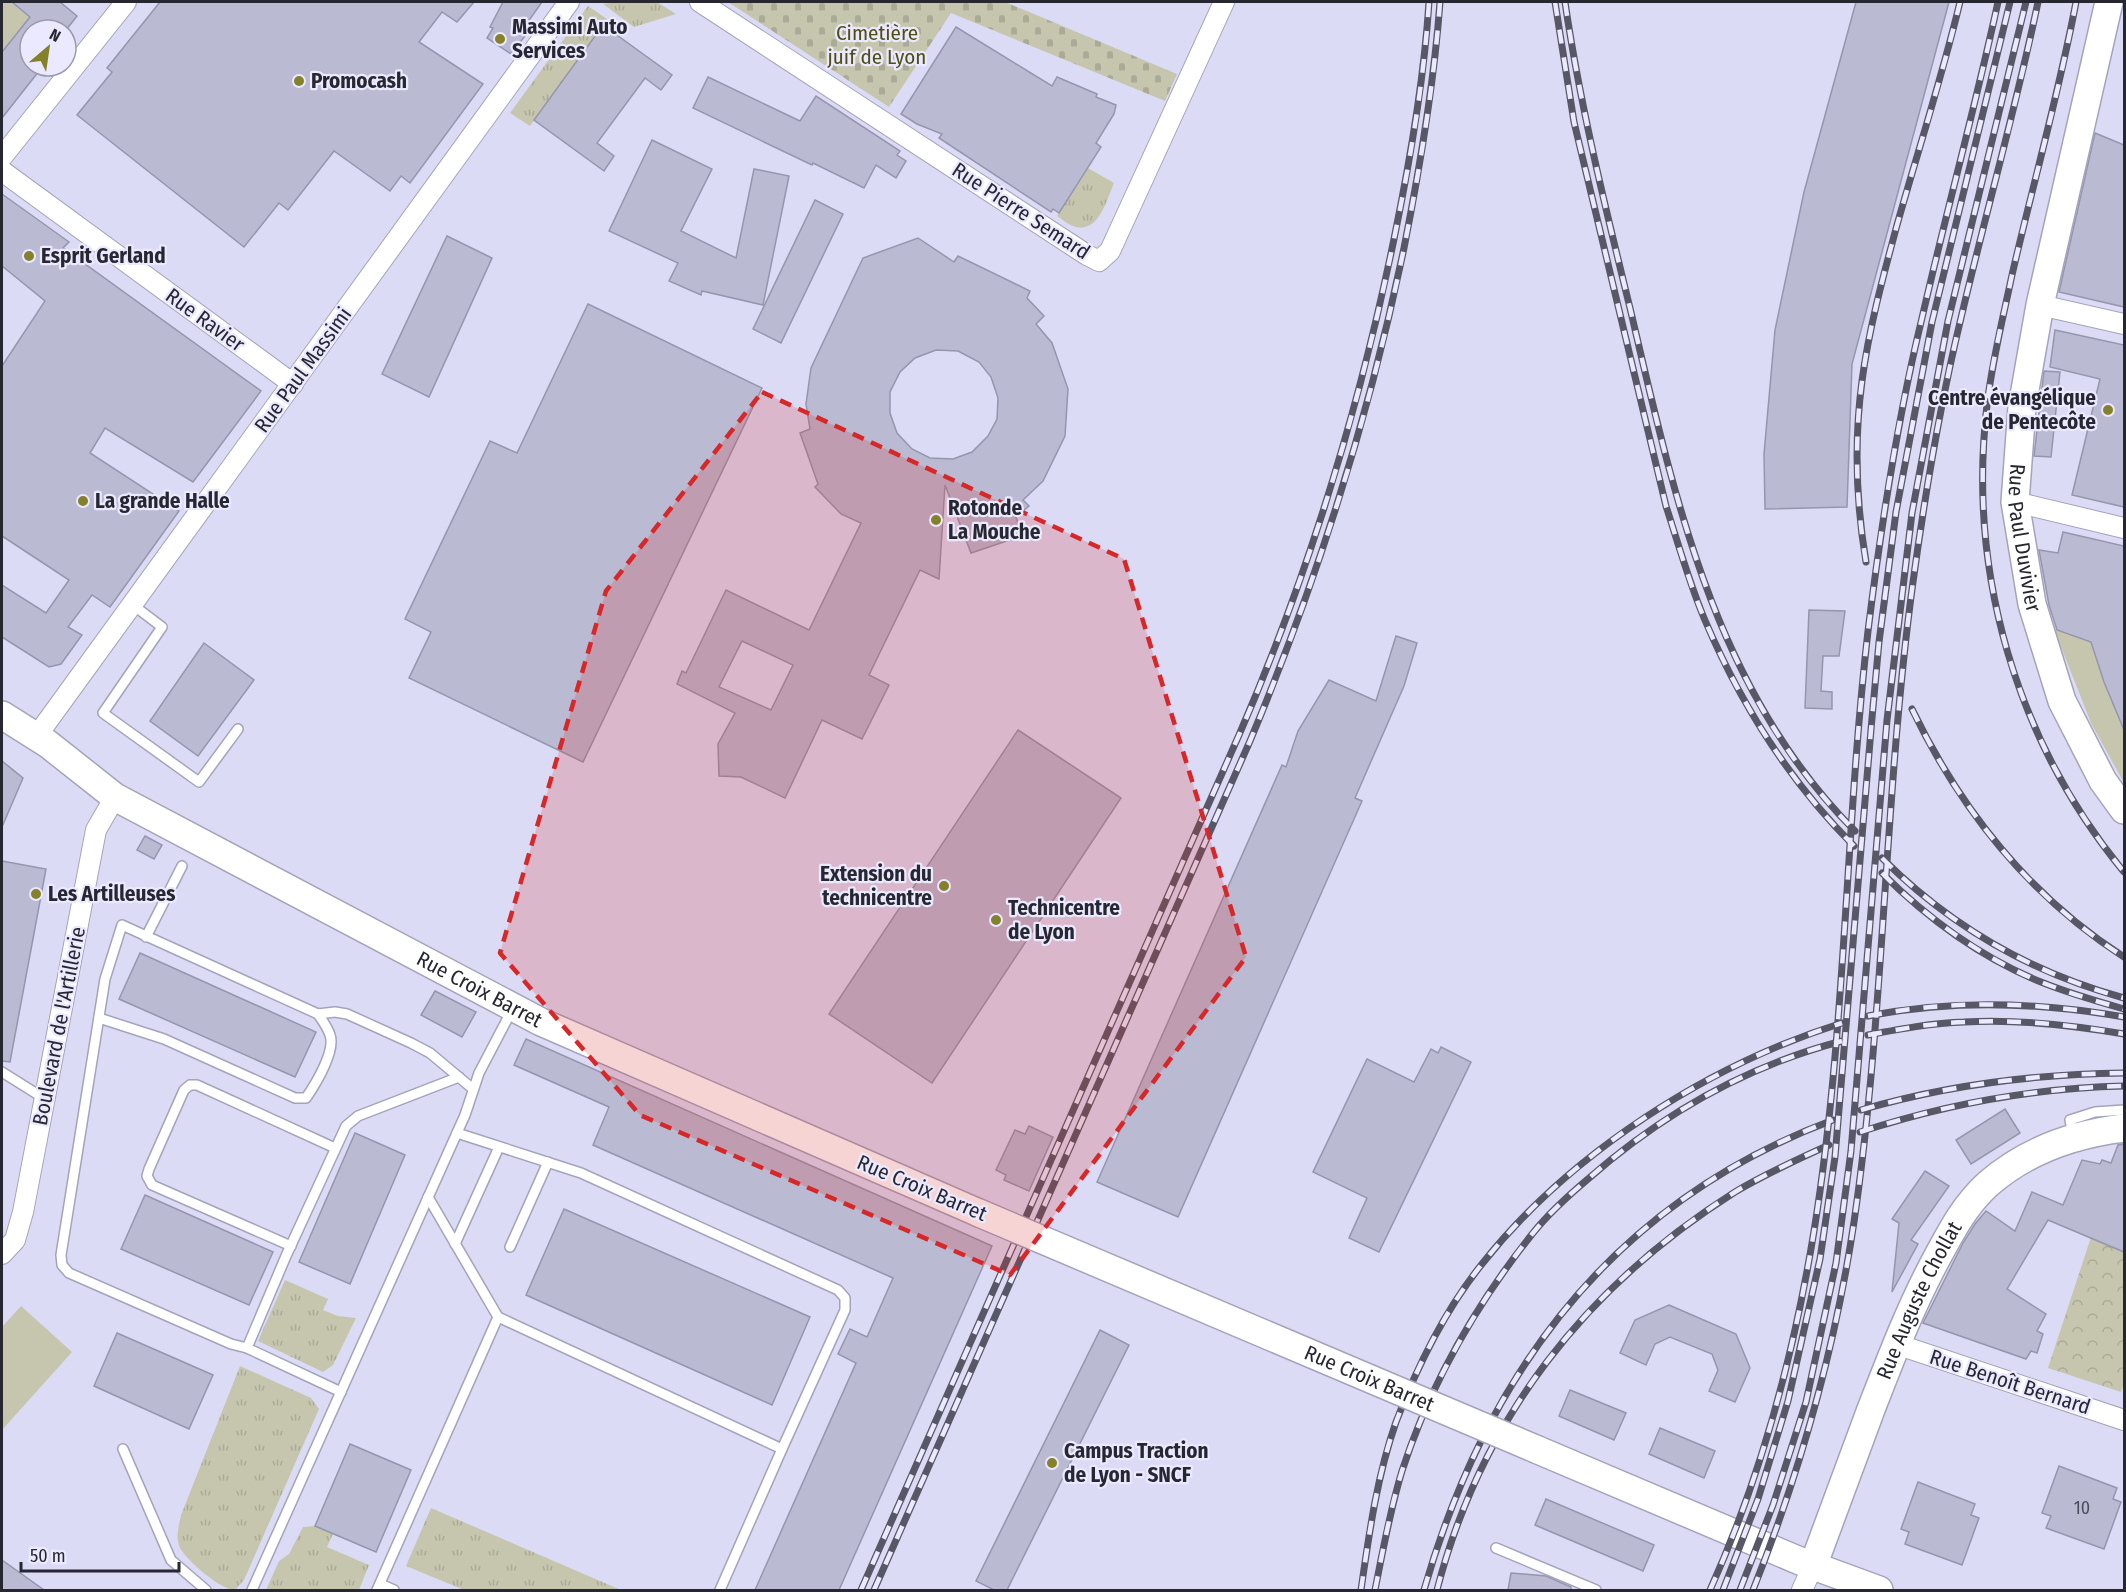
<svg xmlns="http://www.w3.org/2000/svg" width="2126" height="1592" viewBox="0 0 2126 1592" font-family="'Fira Sans Condensed',sans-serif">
  <defs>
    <pattern id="grass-tufts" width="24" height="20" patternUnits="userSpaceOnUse" patternTransform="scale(1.5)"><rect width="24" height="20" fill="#c6c6af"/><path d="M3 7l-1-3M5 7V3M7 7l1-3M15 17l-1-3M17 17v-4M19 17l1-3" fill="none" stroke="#aaaa97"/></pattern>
    <pattern id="cemetery-stones" width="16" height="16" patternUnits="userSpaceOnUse" patternTransform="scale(1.5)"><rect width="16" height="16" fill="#c6c6af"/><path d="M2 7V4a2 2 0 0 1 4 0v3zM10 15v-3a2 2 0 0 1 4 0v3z" fill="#aaaa97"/></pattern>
    <pattern id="park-crowns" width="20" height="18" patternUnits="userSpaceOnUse" patternTransform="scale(1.5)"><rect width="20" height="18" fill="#c6c6af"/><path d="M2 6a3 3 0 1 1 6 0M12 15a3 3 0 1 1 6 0" fill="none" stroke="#aaaa97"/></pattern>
  </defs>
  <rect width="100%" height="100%" fill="#dcdbf6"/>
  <g fill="url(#grass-tufts)">
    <polygon points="615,2 657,2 676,14 634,27 603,4"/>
    <polygon points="588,6 607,19 530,126 510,113"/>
    <path d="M1088 168 1114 183C1107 199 1098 236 1073 226 1067 224 1062 219 1057 216Z"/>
    <polygon points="285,1280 328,1299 323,1310 338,1316 356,1318 333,1365 323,1372 258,1341"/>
    <path d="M240 1366 311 1398 319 1409 244 1580 235 1590C221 1590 187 1561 180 1548 175 1538 179 1525 181 1515Z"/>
    <polygon points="431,1508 621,1590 464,1590 406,1566"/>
    <polygon points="315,1526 333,1534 327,1547 369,1565 359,1590 266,1590 279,1561 289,1554 303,1527"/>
  </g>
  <polygon fill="url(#cemetery-stones)" points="728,2 1005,2 1177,74 1165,101 951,13 889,107"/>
  <polygon fill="url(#park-crowns)" points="2091,1237 2124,1252 2124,1383 2121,1392 2048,1368"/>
  <g fill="#c6c6af">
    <polygon points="2,2 12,2 30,17 2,51"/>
    <polygon points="2054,629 2091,642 2104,682 2124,725 2124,783 2091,723"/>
    <polygon points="21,1306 72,1352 2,1430 2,1327"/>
  </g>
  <g fill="#bbbad3" stroke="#9695ae" stroke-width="1.5" fill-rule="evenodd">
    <polygon points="12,2 60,2 77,16 66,30 30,30 30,66 43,66 2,118 2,52 30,17"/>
    <polygon points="160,2 474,2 457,22 442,12 419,42 483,84 410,183 401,176 390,191 334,151 288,210 279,203 244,247 77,115 112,72 107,68"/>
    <polygon points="503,2 542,2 520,33 525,36 511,54 487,38 493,28 490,27"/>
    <polygon points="1856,2 1949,2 1852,364 1847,507 1765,509 1764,454 1775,330 1804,192"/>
    <polygon points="603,25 672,75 661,90 645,78 597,143 614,156 604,171 534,120"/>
    <polygon points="956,27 1052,86 1057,77 1097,94 1096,97 1116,105 1114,114 1096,143 1101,147 1059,213 1053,209 1051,212 939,138 942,134 917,124 901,114"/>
    <polygon points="708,77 800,121 816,96 900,151 897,155 906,161 896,178 876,165 864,188 813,163 812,165 693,108"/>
    <polygon points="2095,133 2124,145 2124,307 2059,292"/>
    <polygon points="652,140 712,169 681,231 736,258 754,169 789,176 763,305 702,291 701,295 669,281 678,263 609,231"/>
    <polygon points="2,194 69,242 63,248 261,391 193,482 105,428 90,453 179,511 110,607 92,595 68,627 82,635 61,664 49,667 2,637 2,585 46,613 69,580 2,536 2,366 45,301 2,266"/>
    <polygon points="815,200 843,214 781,343 753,329"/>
    <polygon points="447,236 492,258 429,397 382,374"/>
    <path d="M918 238 954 262 958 256 1030 291 1027 298 1044 316 1036 324 1052 343 1068 389 1065 436 1043 481 1023 500 1029 506 1016 517 1020 529 1016 538 971 553 945 485 939 579 920 570 869 675 889 685 862 739 822 720 785 798 741 777 719 776 718 744 735 713 677 684 682 671 686 673 726 590 809 630 861 523 841 514 815 487 818 484 800 433 810 429 806 404 811 368 863 258ZM936 350 958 351 979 362 991 377 998 398 997 419 988 436 972 452 953 459 930 458 912 449 897 433 890 413V392L900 372 915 358ZM742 641 793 665 771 710 719 687Z"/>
    <polygon points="588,304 762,388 583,762 409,678 431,632 405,619 490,441 517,453"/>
    <polygon points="2055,330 2124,345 2124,507 2072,495 2100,379 2050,367"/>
    <polygon points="2044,371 2060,372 2051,457 2034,456"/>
    <polygon points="2063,532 2124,546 2124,730 2104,682 2091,642 2057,630 2049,605 2039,550 2058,553"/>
    <polygon points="1809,610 1845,611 1839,656 1823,656 1821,691 1832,692 1832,709 1805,708"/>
    <polygon points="1396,636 1417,643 1404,686 1355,798 1362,801 1178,1217 1097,1182 1282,765 1286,767 1298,731 1329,680 1376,701"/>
    <polygon points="204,643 254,680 198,756 150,721"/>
    <polygon points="1018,730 1121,798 932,1083 829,1014"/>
    <polygon points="2,761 23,778 2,827"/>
    <polygon points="145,836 162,845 154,859 137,850"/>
    <polygon points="2,861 46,869 10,1062 2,1061"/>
    <polygon points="140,953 316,1032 295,1077 119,999"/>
    <polygon points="435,991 476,1012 462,1037 421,1015"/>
    <polygon points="526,1039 992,1246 839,1590 755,1590 856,1363 838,1354 850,1329 867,1337 893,1278 593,1145 609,1107 514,1065"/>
    <polygon points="1441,1047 1471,1062 1379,1252 1349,1238 1367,1198 1313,1172 1367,1059 1414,1082 1431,1049 1438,1053"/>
    <polygon points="2005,1109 2020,1133 1971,1164 1956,1140"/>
    <polygon points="1029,1126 1053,1137 1029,1191 1004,1180 1006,1175 996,1170 1015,1130 1025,1134"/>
    <polygon points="355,1133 405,1155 350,1284 299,1262"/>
    <polygon points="2124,1144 2124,1252 2048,1220 2007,1289 2046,1314 2037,1331 2043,1334 2037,1353 2031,1351 2026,1359 1923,1323 1963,1243 1975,1224 1986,1211 2015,1231 2032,1192 2063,1205 2082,1160 2100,1164 2102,1160 2111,1163 2118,1145"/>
    <polygon points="1925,1171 1949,1186 1911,1240 1918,1244 1892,1292 1899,1223 1892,1219"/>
    <polygon points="145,1195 273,1252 249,1305 121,1249"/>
    <polygon points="564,1209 810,1317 772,1405 526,1295"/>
    <polygon points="1669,1305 1736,1334 1750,1368 1735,1402 1709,1391 1718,1370 1712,1354 1670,1337 1655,1344 1646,1365 1620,1353 1635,1320"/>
    <polygon points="1100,1330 1129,1345 1007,1590 994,1590 976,1581"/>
    <polygon points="117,1333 213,1375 189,1429 94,1386"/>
    <polygon points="1570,1390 1626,1413 1614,1440 1559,1416"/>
    <polygon points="1660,1428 1715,1451 1704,1478 1649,1454"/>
    <polygon points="350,1444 411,1470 376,1552 315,1526"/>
    <polygon points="2059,1466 2117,1488 2113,1499 2121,1502 2104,1549 2046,1528 2051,1516 2042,1513"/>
    <polygon points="1918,1482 1975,1504 1971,1515 1979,1518 1962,1565 1905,1544 1909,1532 1901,1529"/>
    <polygon points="1546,1499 1654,1545 1643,1571 1535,1525"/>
    <polygon points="2,1560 44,1590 2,1590"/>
    <polygon points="1511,1573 1546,1576 1571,1587 1571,1590 1508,1590"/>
  </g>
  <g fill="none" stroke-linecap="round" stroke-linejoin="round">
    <defs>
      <g id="lane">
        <polyline points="133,605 162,627 103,713 199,782 238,729"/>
        <polyline points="146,937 182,866"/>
        <path d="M99 1018 164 1039 295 1098H306C315 1085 336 1051 330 1035 328 1028 322 1020 318 1014"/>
        <polyline points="2,1072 45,1099"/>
        <polyline points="457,1133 581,1173 838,1290 845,1298 845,1310 782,1449"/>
        <polyline points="2073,1135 2070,1120 2095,1112 2124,1110"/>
        <polyline points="455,1244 499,1147"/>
        <polyline points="291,1246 152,1185 147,1176 149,1169 184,1090 190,1085 197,1085 335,1148"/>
        <polyline points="510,1247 548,1162"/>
        <polyline points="498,1317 782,1449 720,1590"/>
        <polyline points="247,1348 231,1344 69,1273 62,1265 61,1255 105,979 122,925 318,1014 335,1012 347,1014 411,1043 430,1053 473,1089"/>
        <polyline points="341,1392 247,1348 286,1256 346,1126 358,1116 459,1077"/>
        <polyline points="123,1449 171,1560 206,1590"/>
        <polyline points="1496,1548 1596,1590"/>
        <polyline points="380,1584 394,1590"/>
        <polyline points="252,1590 465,1115 479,1073 512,1010"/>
        <polyline points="377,1590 498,1317 428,1197"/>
      </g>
      <g id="street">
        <polyline points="700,2 1087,255 1099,261 1110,251 1224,2"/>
        <polyline points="2,157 126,2"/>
        <polyline points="2,171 293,384"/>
        <polyline points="2040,305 2124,324"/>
        <polyline points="2015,502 2124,528"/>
        <polyline points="36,737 569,2"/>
        <polyline points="2,1254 15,1240 23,1212 96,830 115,797"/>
        <polyline points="1896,1344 2124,1420"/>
        <polyline points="1802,1590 1813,1566"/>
      </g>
      <g id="secondary">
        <path id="s1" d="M2109 2 2040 305 2022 407 2015 502 2032 604 2062 701 2103 781 2124 810"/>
        <path id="s2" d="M2 715 48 744 115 797 541 1022 979 1213"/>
        <polyline points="1538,1450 1800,1561 1879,1590"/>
        <path id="s3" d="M1813 1566C1832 1515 1851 1463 1870 1412 1891 1358 1911 1305 1939 1254 1953 1228 1966 1204 1988 1184 2027 1150 2074 1134 2124 1128"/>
      </g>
    </defs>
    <use href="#lane" stroke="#a4a3bc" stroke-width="12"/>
    <use href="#street" stroke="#a4a3bc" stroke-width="22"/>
    <use href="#secondary" stroke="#a4a3bc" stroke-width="30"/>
    <use href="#lane" stroke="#fff" stroke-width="9"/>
    <use href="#street" stroke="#fff" stroke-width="20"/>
    <use href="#secondary" stroke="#fff" stroke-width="27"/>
    <defs>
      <g id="rail">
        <path d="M1555 2 1574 122 1666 506C1678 543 1689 582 1704 618 1740 703 1789 781 1854 846"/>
        <path d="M1565 2C1580 105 1605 206 1630 308 1674 495 1714 690 1855 831"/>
        <path d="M2076 2C2059 93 2033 184 2012 275 2003 318 1992 361 1987 405 1967 574 2017 742 2124 872"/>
        <path d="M1866 562C1856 502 1854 441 1862 381 1869 328 1883 277 1897 225 1918 151 1942 77 1960 2"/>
        <path d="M1912 709C1960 809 2030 897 2124 957"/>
        <path d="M1882 858C1951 927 2032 973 2124 998"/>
        <path d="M1882 873C1927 918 1982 958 2041 982 2068 993 2096 1001 2124 1009"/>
        <path d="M1868 1016C1954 999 2038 1002 2124 1017"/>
        <path d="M1868 1035C1900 1029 1932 1023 1964 1022 2018 1019 2072 1025 2124 1034"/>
        <path d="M1861 1110C1947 1085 2035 1074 2124 1073"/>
        <path d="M1860 1132C1946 1104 2034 1088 2124 1086"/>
        <path d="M861 1590 1239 735C1308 576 1359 410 1394 239 1410 161 1424 81 1429 2"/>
        <path d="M874 1590 1250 741C1317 581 1369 418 1404 248 1420 167 1434 85 1440 2"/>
        <path d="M1361 1590C1369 1534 1377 1476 1396 1422 1417 1367 1445 1310 1482 1264 1570 1153 1708 1065 1842 1023"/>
        <path d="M1375 1590C1383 1550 1390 1510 1402 1471 1430 1385 1477 1303 1533 1233 1549 1213 1569 1195 1588 1179 1662 1114 1747 1066 1842 1041"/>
        <path d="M1424 1590C1487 1371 1614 1202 1833 1120"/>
        <path d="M1437 1590C1481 1419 1586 1286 1735 1192 1765 1174 1798 1159 1829 1145"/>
        <path d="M1710 1590C1761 1477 1794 1354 1814 1231 1846 1033 1845 831 1868 631 1881 526 1897 421 1922 318 1946 213 1975 108 1998 2"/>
        <polyline points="1723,1590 1758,1499 1788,1401 1820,1259 1835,1157 1872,718 1879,642 1896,512 1932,322 2010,2"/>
        <polyline points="1740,1590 1773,1505 1806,1402 1836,1263 1851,1151 1887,720 1912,513 1948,321 2026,2"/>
        <path d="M1753 1590C1800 1472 1835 1349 1854 1222 1885 1010 1884 795 1913 582 1925 494 1940 405 1961 318 1986 212 2016 108 2038 2"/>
      </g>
    </defs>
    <use href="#rail" stroke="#575766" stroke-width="7"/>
    <use href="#rail" stroke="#eae9ff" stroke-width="4.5" stroke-dasharray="14" stroke-linecap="butt"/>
    <defs>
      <g id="secondary-bridge">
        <path id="s4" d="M979 1213 1538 1450"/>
      </g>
    </defs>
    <use href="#secondary-bridge" stroke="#a4a3bc" stroke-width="30" stroke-linecap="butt"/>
    <use href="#secondary-bridge" stroke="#fff" stroke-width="27"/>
  </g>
  <path fill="#d62828" fill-opacity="0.2" stroke="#d62828" stroke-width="4.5" stroke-dasharray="12 8" stroke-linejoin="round" d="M762 392 1124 559 1246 957 1010 1275 640 1115 500 953 606 591Z"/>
  <g fill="#84812a" stroke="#eae9ff" stroke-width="2">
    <circle cx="500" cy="39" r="6"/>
    <circle cx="299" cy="81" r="6"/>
    <circle cx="29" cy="256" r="6"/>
    <circle cx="2108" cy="410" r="6"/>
    <circle cx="83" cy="501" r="6"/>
    <circle cx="936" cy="520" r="6"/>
    <circle cx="944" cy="886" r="6"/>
    <circle cx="36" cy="894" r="6"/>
    <circle cx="996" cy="920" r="6"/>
    <circle cx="1052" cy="1463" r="6"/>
  </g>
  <g text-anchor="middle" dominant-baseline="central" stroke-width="4.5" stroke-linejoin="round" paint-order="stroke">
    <g font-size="18" fill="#4c4c5a">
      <text x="2082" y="1508">10</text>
    </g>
    <g font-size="21" font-weight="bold" fill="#272731" stroke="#eae9ff" text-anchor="start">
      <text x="512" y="27">Massimi Auto<tspan x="512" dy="24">Services</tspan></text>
      <text x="311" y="81">Promocash</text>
      <text x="41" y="256">Esprit Gerland</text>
      <text x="2096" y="398" text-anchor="end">Centre évangélique<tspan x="2096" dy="24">de Pentecôte</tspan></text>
      <text x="95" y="501">La grande Halle</text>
      <text x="948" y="508">Rotonde<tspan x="948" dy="24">La Mouche</tspan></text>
      <text x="932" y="874" text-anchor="end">Extension du<tspan x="932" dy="24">technicentre</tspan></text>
      <text x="48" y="894">Les Artilleuses</text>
      <text x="1008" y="908">Technicentre<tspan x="1008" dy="24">de Lyon</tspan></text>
      <text x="1064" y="1451">Campus Traction<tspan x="1064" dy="24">de Lyon - SNCF</tspan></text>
    </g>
    <g font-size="21" fill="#504e13" stroke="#eae9ff">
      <text x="877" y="33">Cimetière<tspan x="877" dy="24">juif de Lyon</tspan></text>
    </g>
    <g font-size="21" fill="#272731" stroke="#eae9ff">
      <text transform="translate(1021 211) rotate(33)">Rue Pierre Semard</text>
      <text transform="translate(205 320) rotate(36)">Rue Ravier</text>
      <text transform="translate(303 370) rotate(-54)">Rue Paul Massimi</text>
      <text stroke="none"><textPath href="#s1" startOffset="546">Rue Paul Duvivier</textPath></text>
      <text stroke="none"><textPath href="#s2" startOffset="552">Rue Croix Barret</textPath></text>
      <text transform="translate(59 1026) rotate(-79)">Boulevard de l'Artillerie</text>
      <text transform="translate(922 1188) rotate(23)">Rue Croix Barret</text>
      <text stroke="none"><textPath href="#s3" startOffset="286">Rue Auguste Chollat</textPath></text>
      <text stroke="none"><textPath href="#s4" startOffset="424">Rue Croix Barret</textPath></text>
      <text transform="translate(2010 1382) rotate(18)">Rue Benoît Bernard</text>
    </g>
  </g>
  <rect width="2126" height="1592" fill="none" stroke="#272731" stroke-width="6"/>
  <g transform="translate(48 48) rotate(29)"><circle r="28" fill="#eae9ff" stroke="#9c9bad" stroke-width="1.5"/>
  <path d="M0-4.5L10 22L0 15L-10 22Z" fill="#84812a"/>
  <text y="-9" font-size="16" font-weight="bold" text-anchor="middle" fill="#272731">N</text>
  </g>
  <path d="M21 1562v9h158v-9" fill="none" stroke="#272731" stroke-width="3"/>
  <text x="30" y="1562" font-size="18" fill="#272731" stroke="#eae9ff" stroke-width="4.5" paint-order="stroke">50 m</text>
</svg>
